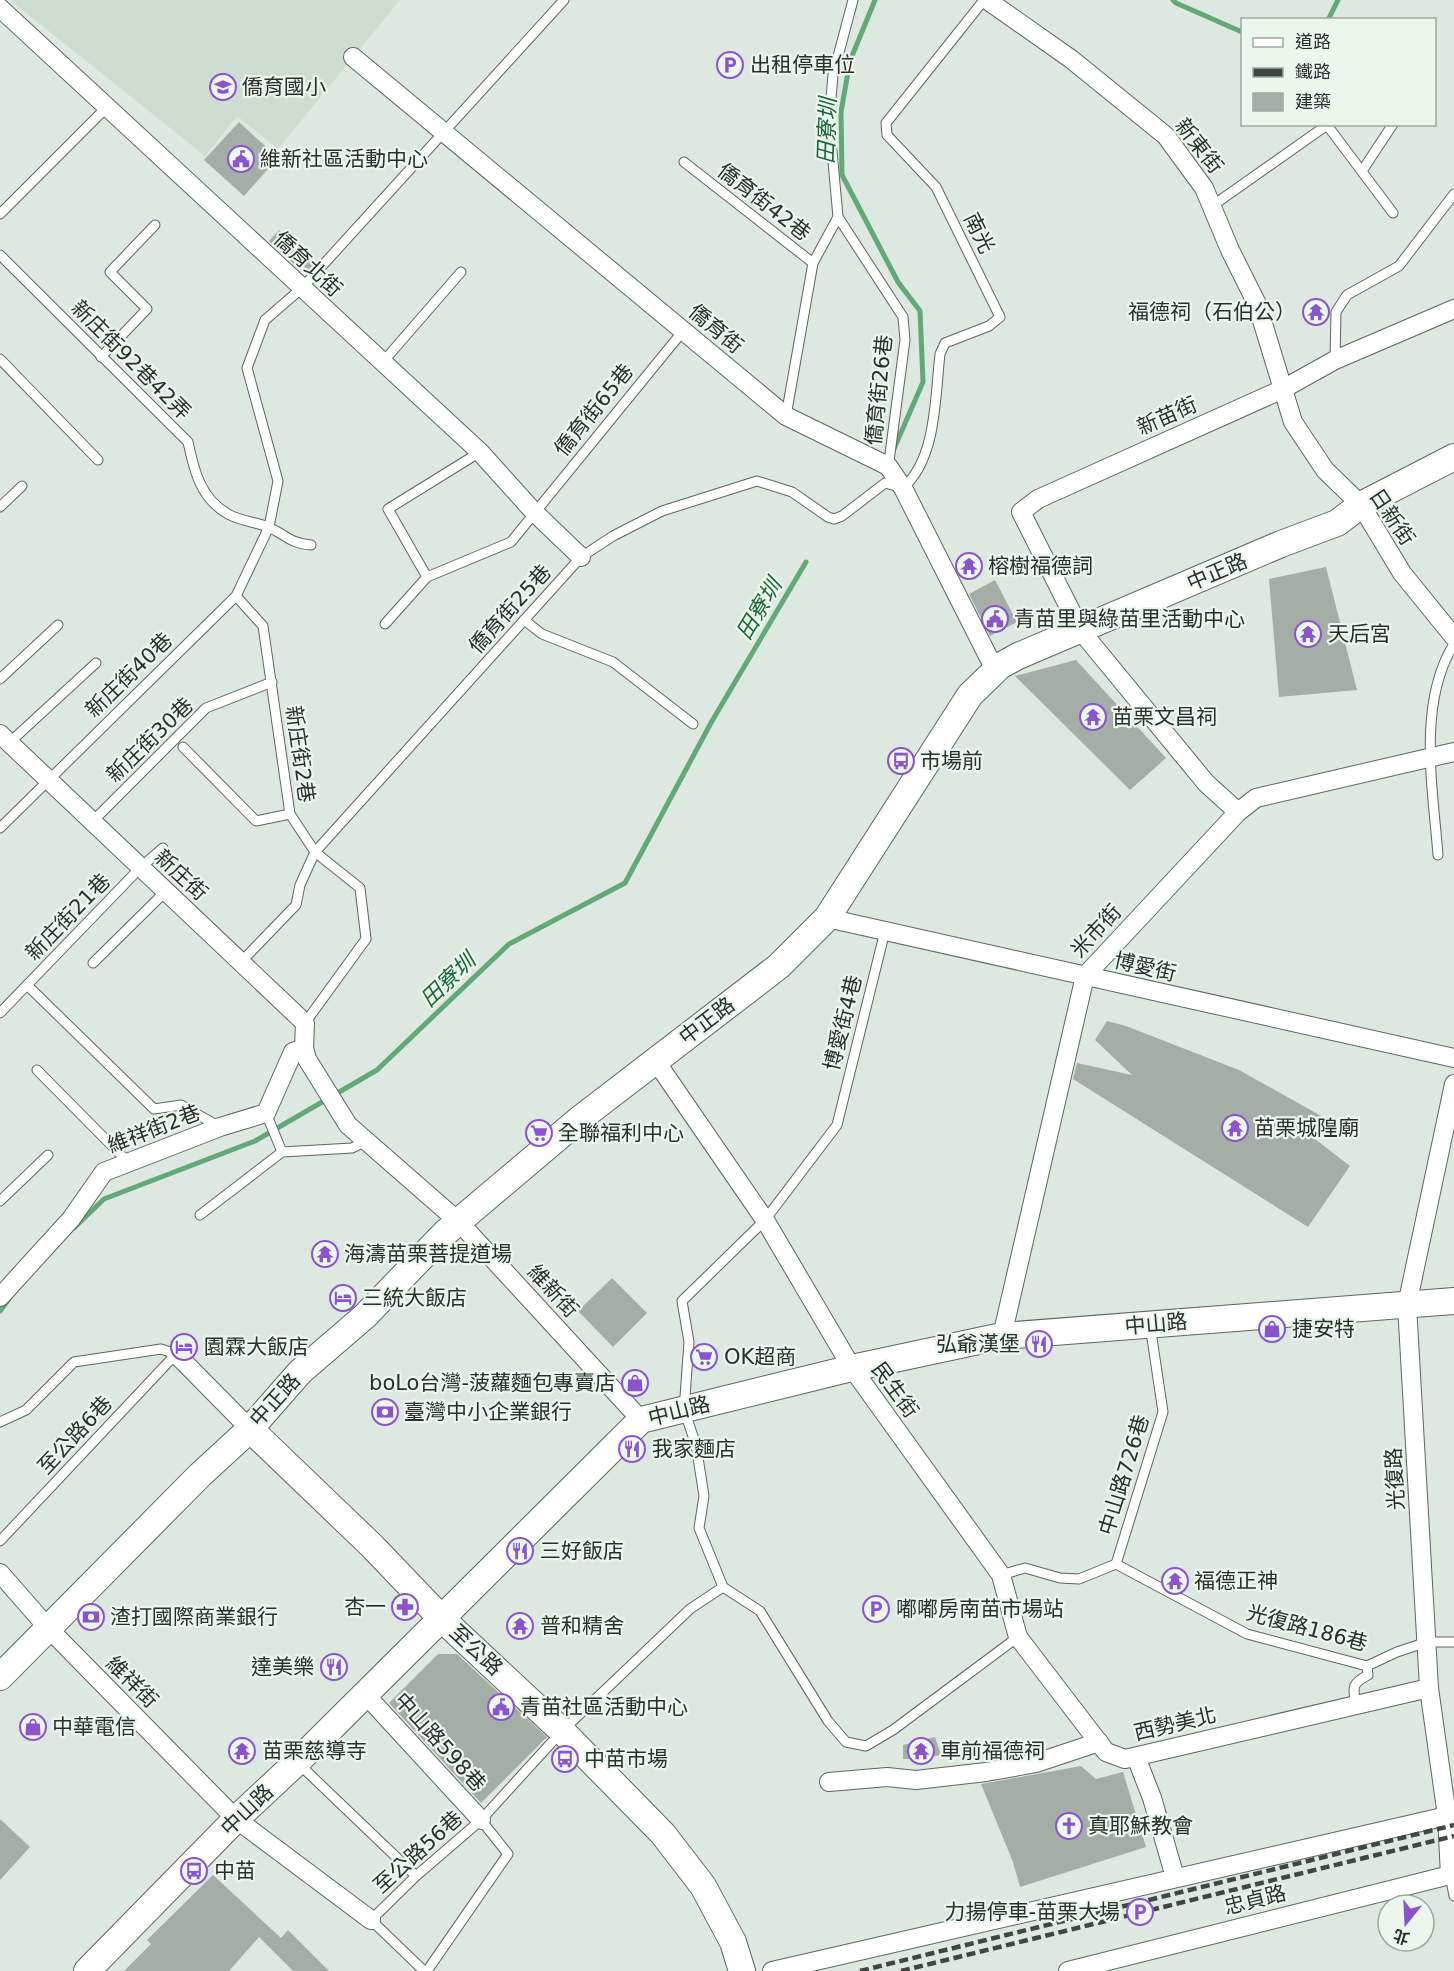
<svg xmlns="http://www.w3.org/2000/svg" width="1454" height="1971" viewBox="0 0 1454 1971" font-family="'DejaVu Sans','Noto Sans TC',sans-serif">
  <rect width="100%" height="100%" fill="#dde8e0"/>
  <polygon fill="#cdded1" points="10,0 400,0 278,149 237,116 205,156"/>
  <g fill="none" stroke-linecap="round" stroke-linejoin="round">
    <g stroke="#63a877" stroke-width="5">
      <polyline points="875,0 850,61 841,112 842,175 898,282 920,311 923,382 893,451"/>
      <polyline points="1173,0 1176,3 1242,32"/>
      <polyline points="1328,20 1338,0"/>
      <polyline points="74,1228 104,1199 255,1141 377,1070 509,944 625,883 712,721 806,562"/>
      <polyline points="0,1311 9,1299"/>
    </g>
  </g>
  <g fill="#a4aea6">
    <polygon points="239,122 278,158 244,196 204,160"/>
    <polygon points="279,230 315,263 305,274 269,241"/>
    <polygon points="1326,567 1357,690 1279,697 1269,579"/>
    <polygon points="995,580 1017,622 990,636 969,594"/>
    <polygon points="1076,660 1166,758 1130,790 1015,676"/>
    <polygon points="1107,1021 1126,1026 1239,1070 1323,1117 1315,1139 1350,1166 1308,1227 1073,1079 1077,1063 1132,1075 1095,1040"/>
    <polygon points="612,1278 647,1313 613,1347 578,1311"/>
    <polygon points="438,1654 457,1654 547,1737 481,1803 389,1703"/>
    <polygon points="935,1737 941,1755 917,1759 903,1759 903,1745"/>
    <polygon points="1081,1766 1096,1779 1123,1772 1146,1847 1020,1887 1013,1862 981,1784"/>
    <polygon points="0,1819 30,1847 0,1880"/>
    <polygon points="213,1875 281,1938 288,1930 329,1971 293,1971 259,1937 229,1971 124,1971 151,1944 147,1940"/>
  </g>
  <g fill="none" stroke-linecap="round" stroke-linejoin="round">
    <defs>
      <g id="lane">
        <polyline points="853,0 833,75 828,133 832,151 838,217 903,317 905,340 888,469"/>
        <polyline points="684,162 813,263 786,416"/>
        <polyline points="1362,171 1393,124"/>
        <polyline points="1212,206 1327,125 1393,213"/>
        <polyline points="0,214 106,108"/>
        <path d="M0 255 188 442C194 471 201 499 228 514 240 521 256 522 268 527 287 535 289 543 311 545"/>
        <polyline points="813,263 838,217"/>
        <polyline points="101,357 147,309 110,272 155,225"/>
        <polyline points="0,359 98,460"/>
        <polyline points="1335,360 1336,312 1347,295 1399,266 1454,194"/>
        <polyline points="382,363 461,272"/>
        <polyline points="0,507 22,486"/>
        <polyline points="427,577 388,509 480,452"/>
        <polyline points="236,596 263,626 290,814 315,852 360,888 366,939 305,1023"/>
        <polyline points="524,620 542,634 613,662 693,724"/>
        <polyline points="385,624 427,577 511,542 683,331"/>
        <polyline points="0,679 58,625"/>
        <polyline points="9,743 96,663"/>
        <polyline points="183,747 256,821 290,814"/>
        <polyline points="92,822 206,708 272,682"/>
        <polyline points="0,828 236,596 269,527 278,481 247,368 265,320 302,288 564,0"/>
        <path d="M1438 855C1433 789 1417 703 1454 644"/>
        <path d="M241 962 296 905 300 885 315 852 581 557 613 536 662 511 757 481 792 492 828 517 834 519 842 516 885 483 903 488C937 458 935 396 940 354L945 343 989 326 1000 317 936 187 887 135 886 123 984 0"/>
        <polyline points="93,963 166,891"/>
        <polyline points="27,985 154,1109 181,1105 218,1126"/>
        <polyline points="0,1013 141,867 163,848"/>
        <polyline points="37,1070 128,1162"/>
        <polyline points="266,1113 282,1152"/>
        <polyline points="0,1201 48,1155"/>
        <polyline points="200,1215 282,1152 352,1148 366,1141"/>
        <polyline points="0,1422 26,1410 74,1362 161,1349 176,1354 0,1541"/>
        <polyline points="1116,1564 1247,1634 1367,1666 1397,1652 1427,1642 1454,1642"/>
        <polyline points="1116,1564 1163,1412 1150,1325"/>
        <polyline points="1001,1575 1025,1568 1060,1578 1079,1579 1116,1564"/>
        <polyline points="723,1587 699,1528 704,1496 696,1445 684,1410 689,1342 682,1301 765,1220 837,1125 885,931"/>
        <path d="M1356 1705C1353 1687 1351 1684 1368 1675L1367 1666"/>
        <polyline points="299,1764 416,1876"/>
        <polyline points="1450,1875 1454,1896"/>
        <polyline points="424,1971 371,1920 416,1876 481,1820 562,1731 690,1609 723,1587 760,1611 828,1721 846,1742 866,1746 893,1730 1018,1637"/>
        <polyline points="427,1971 508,1854 481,1820"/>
      </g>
      <g id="street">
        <polyline points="987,0 1071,59 1166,136 1204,188 1230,250 1257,304 1293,422 1325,470 1361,505 1402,573 1454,637"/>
        <polyline points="0,8 480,452 534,512 581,557"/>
        <polyline points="353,57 786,416 888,466 903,488 995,670"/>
        <polyline points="0,734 305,1023 304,1048 307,1059 348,1125 459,1222 641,1420"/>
        <polyline points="1238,812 1206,783 1081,631 1021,512 1038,499 1283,389 1335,360 1454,309"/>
        <polyline points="827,918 1454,1058"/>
        <polyline points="655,1060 765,1220 852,1368 1001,1575 1018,1637 1106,1752 1125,1759 1429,1688"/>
        <polyline points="0,1297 71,1219 104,1172 220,1127 266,1113 293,1052 304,1048"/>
        <polyline points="1002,1336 1085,976 1238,812 1256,798 1454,752"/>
        <polyline points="176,1354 250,1429"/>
        <polyline points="0,1573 49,1629 236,1819 371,1920"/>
        <polyline points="365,1694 481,1820"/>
        <polyline points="1136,1757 1152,1798 1175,1877"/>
        <polyline points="829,1782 887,1777 916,1780 986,1772 1036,1763 1099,1742"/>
        <polyline points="1450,1875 1447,1816 1429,1688 1407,1305 1454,1084"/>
        <polyline points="772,1971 1447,1816"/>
        <polyline points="1068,1971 1454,1874"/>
      </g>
      <g id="secondary">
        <polyline points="250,1429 372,1546 441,1618 562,1731 663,1834 703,1886 733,1942 742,1971"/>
        <polyline points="0,1677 200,1475 250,1429 300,1372 365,1316 445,1233 581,1118 779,966 827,918 970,695 1000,666 1018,656 1281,544 1337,523 1361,505 1454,457"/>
        <polyline points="87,1971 236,1819 297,1762 641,1420 852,1368 1002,1336 1454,1301"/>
      </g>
    </defs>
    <use href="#lane" stroke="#5c665e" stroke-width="11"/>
    <use href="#street" stroke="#5c665e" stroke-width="20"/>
    <use href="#secondary" stroke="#5c665e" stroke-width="28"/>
    <use href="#lane" stroke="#fff" stroke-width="9"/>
    <use href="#street" stroke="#fff" stroke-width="18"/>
    <use href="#secondary" stroke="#fff" stroke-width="26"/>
    <g stroke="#414643" stroke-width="4.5" stroke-dasharray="9 4.5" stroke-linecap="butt">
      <polyline points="860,1971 1454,1825"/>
      <polyline points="901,1971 1454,1836"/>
    </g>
  </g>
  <defs>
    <symbol id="parking-ring" viewBox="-11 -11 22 22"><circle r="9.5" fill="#ebf6ed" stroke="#8b54cc" stroke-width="1.5"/><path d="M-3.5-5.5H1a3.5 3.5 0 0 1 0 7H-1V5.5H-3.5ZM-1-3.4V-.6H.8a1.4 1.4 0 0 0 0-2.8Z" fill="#8b54cc"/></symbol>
    <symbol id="school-ring" viewBox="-11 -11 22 22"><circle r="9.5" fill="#ebf6ed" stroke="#8b54cc" stroke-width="1.5"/><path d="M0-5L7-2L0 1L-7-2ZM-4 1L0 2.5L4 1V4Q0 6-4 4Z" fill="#8b54cc"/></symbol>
    <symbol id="civic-ring" viewBox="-11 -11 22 22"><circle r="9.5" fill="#ebf6ed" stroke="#8b54cc" stroke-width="1.5"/><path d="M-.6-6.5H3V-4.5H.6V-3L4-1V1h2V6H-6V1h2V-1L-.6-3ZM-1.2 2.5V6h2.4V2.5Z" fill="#8b54cc"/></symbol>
    <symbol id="temple-ring" viewBox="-11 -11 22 22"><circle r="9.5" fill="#ebf6ed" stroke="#8b54cc" stroke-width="1.5"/><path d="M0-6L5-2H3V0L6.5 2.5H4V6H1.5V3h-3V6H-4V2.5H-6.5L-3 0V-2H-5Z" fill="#8b54cc"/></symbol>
    <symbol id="bus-ring" viewBox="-11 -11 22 22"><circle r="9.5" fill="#ebf6ed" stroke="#8b54cc" stroke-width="1.5"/><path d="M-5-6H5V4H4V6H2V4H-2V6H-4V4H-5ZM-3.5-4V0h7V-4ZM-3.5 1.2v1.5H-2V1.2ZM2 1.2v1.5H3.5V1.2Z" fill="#8b54cc"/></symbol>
    <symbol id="supermarket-ring" viewBox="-11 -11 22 22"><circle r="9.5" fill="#ebf6ed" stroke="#8b54cc" stroke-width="1.5"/><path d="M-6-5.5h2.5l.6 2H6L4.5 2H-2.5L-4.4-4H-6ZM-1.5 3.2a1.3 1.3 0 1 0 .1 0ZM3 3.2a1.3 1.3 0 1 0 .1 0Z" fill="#8b54cc"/></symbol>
    <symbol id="hotel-ring" viewBox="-11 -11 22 22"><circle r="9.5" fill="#ebf6ed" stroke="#8b54cc" stroke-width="1.5"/><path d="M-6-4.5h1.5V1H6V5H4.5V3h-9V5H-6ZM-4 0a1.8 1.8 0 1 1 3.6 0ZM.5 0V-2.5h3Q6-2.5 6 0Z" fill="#8b54cc"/></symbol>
    <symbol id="shop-ring" viewBox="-11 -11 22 22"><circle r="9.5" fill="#ebf6ed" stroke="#8b54cc" stroke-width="1.5"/><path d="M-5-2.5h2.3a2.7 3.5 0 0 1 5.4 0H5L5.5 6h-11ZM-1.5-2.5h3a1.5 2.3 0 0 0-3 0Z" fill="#8b54cc"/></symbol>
    <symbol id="restaurant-ring" viewBox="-11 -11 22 22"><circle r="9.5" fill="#ebf6ed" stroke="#8b54cc" stroke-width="1.5"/><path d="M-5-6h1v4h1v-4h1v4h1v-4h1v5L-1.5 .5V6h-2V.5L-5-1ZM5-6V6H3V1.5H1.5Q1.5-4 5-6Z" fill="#8b54cc"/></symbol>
    <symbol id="bank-ring" viewBox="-11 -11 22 22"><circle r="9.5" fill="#ebf6ed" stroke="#8b54cc" stroke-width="1.5"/><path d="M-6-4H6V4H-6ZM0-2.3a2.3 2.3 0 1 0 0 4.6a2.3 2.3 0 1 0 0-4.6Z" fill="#8b54cc"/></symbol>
    <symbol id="pharmacy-ring" viewBox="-11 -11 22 22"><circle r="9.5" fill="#ebf6ed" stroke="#8b54cc" stroke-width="1.5"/><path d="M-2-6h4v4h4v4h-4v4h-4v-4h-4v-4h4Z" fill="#8b54cc"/></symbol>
    <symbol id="church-ring" viewBox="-11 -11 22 22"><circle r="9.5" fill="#ebf6ed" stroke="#8b54cc" stroke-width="1.5"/><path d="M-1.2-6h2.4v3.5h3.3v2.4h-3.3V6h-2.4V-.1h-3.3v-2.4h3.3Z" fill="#8b54cc"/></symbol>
  </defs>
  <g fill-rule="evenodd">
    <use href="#parking-ring" x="715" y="50" width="30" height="30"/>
    <use href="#school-ring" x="208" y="72" width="30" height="30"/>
    <use href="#civic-ring" x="226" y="144" width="30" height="30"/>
    <use href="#temple-ring" x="1301" y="297" width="30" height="30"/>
    <use href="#temple-ring" x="954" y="551" width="30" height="30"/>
    <use href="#civic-ring" x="980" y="604" width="30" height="30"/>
    <use href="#temple-ring" x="1293" y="619" width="30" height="30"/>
    <use href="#temple-ring" x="1078" y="702" width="30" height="30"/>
    <use href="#bus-ring" x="886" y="746" width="30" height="30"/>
    <use href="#temple-ring" x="1220" y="1113" width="30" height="30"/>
    <use href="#supermarket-ring" x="524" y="1118" width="30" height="30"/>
    <use href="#temple-ring" x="310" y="1239" width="30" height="30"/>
    <use href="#hotel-ring" x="328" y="1283" width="30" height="30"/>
    <use href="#shop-ring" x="1257" y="1314" width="30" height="30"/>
    <use href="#restaurant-ring" x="1024" y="1329" width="30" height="30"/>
    <use href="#hotel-ring" x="169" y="1332" width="30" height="30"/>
    <use href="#supermarket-ring" x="689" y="1342" width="30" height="30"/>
    <use href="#shop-ring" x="620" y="1368" width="30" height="30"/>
    <use href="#bank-ring" x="370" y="1397" width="30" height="30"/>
    <use href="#restaurant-ring" x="617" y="1434" width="30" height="30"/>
    <use href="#restaurant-ring" x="505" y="1536" width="30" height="30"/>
    <use href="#temple-ring" x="1160" y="1566" width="30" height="30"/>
    <use href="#pharmacy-ring" x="390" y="1592" width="30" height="30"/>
    <use href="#parking-ring" x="861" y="1594" width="30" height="30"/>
    <use href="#bank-ring" x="76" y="1602" width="30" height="30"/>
    <use href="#temple-ring" x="505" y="1611" width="30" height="30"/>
    <use href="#restaurant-ring" x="319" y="1652" width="30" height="30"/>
    <use href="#civic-ring" x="486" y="1692" width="30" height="30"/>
    <use href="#shop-ring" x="18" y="1712" width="30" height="30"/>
    <use href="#temple-ring" x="227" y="1736" width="30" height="30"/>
    <use href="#temple-ring" x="906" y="1736" width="30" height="30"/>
    <use href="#bus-ring" x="550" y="1744" width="30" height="30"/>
    <use href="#church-ring" x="1054" y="1811" width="30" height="30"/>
    <use href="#bus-ring" x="179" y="1856" width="30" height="30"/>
    <use href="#parking-ring" x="1125" y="1897" width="30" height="30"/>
  </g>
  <g text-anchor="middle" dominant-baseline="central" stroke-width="4.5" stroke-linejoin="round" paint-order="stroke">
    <g font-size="21" fill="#2b2f2c" stroke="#ebf6ed" text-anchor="start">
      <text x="750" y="65">出租停車位</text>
      <text x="242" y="87">僑育國小</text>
      <text x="260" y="159">維新社區活動中心</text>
      <text x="1296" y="312" text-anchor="end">福德祠（石伯公）</text>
      <text x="988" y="566">榕樹福德詞</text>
      <text x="1014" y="619">青苗里與綠苗里活動中心</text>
      <text x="1328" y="634">天后宮</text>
      <text x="1112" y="717">苗栗文昌祠</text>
      <text x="920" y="761">市場前</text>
      <text x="1254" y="1128">苗栗城隍廟</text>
      <text x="558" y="1133">全聯福利中心</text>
      <text x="344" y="1254">海濤苗栗菩提道場</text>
      <text x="362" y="1298">三統大飯店</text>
      <text x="1292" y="1329">捷安特</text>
      <text x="1020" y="1344" text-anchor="end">弘爺漢堡</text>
      <text x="204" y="1347">園霖大飯店</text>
      <text x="724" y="1357">OK超商</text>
      <text x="616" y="1383" text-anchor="end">boLo台灣-菠蘿麵包專賣店</text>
      <text x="404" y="1412">臺灣中小企業銀行</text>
      <text x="652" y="1449">我家麵店</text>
      <text x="540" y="1551">三好飯店</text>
      <text x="1194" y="1581">福德正神</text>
      <text x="386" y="1607" text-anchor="end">杏一</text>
      <text x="896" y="1609">嘟嘟房南苗市場站</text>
      <text x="110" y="1617">渣打國際商業銀行</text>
      <text x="540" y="1626">普和精舍</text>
      <text x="314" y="1667" text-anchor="end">達美樂</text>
      <text x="520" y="1707">青苗社區活動中心</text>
      <text x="52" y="1727">中華電信</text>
      <text x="262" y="1751">苗栗慈導寺</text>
      <text x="940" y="1751">車前福德祠</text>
      <text x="584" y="1759">中苗市場</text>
      <text x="1088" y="1826">真耶穌教會</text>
      <text x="214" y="1871">中苗</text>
      <text x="1120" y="1912" text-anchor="end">力揚停車-苗栗大場</text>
    </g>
    <g font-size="21" fill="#2b2f2c" stroke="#ebf6ed">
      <text transform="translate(1199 146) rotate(52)">新東街</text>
      <text transform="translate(764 202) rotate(38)">僑育街42巷</text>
      <text transform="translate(979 233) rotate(64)">南光</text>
      <text transform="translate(308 264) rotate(43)">僑育北街</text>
      <text transform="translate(716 329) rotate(40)">僑育街</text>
      <text transform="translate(131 360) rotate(45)">新庄街92巷42弄</text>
      <text transform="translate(879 390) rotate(-84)">僑育街26巷</text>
      <text transform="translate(594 410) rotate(-51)">僑育街65巷</text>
      <text transform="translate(1167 416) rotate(-24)">新苗街</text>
      <text transform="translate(1392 517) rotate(56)">日新街</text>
      <text transform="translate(1217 572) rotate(-23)">中正路</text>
      <text transform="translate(510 609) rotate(-48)">僑育街25巷</text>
      <text transform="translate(129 675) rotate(-44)">新庄街40巷</text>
      <text transform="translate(150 740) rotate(-44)">新庄街30巷</text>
      <text transform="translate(300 754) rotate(82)">新庄街2巷</text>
      <text transform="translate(181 875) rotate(43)">新庄街</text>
      <text transform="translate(68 917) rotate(-46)">新庄街21巷</text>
      <text transform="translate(1096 931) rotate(-47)">米市街</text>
      <text transform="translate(1145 967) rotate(13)">博愛街</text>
      <text transform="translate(707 1021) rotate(-37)">中正路</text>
      <text transform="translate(843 1023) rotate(-76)">博愛街4巷</text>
      <text transform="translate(154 1129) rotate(-21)">維祥街2巷</text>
      <text transform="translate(553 1291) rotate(47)">維新街</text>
      <text transform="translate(1156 1324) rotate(-5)">中山路</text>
      <text transform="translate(895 1390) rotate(54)">民生街</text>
      <text transform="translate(275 1400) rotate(-48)">中正路</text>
      <text transform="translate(679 1411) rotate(-14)">中山路</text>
      <text transform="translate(75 1435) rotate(-47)">至公路6巷</text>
      <text transform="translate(1124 1475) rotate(-73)">中山路726巷</text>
      <text transform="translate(1395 1479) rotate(-93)">光復路</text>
      <text transform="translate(1307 1628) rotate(15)">光復路186巷</text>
      <text transform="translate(476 1650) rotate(43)">至公路</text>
      <text transform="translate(132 1682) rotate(45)">維祥街</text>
      <text transform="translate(1175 1724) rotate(-13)">西勢美北</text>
      <text transform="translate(440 1742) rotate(48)">中山路598巷</text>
      <text transform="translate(247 1810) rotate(-44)">中山路</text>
      <text transform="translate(418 1852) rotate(-42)">至公路56巷</text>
      <text transform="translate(1255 1900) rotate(-14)">忠貞路</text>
    </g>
    <g font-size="22" font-style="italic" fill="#196637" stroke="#ebf6ed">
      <text transform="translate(827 131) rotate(-88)">田寮圳</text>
      <text transform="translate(759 609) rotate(-59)">田寮圳</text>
      <text transform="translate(448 980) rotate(-44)">田寮圳</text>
    </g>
  </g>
  <rect x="1241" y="18" width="195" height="108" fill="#ebf6ed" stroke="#9ea6a0" stroke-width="1.5"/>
  <rect x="1253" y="38" width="30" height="9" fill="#ffffff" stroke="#9ea6a0" stroke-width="1.5"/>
  <text x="1295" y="48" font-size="18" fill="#2b2f2c">道路</text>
  <rect x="1253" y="68" width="30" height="9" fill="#414643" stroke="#9ea6a0" stroke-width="1.5"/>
  <text x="1295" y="78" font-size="18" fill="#2b2f2c">鐵路</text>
  <rect x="1253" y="93" width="30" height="18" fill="#a4aea6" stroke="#9ea6a0" stroke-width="1.5"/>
  <text x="1295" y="108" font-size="18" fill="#2b2f2c">建築</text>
  <g transform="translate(1406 1923) rotate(198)"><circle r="28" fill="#ebf6ed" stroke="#9ea6a0" stroke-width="1.5"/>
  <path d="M0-4.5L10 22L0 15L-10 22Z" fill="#8b54cc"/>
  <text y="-9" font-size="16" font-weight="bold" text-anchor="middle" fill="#2b2f2c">北</text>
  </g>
</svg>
